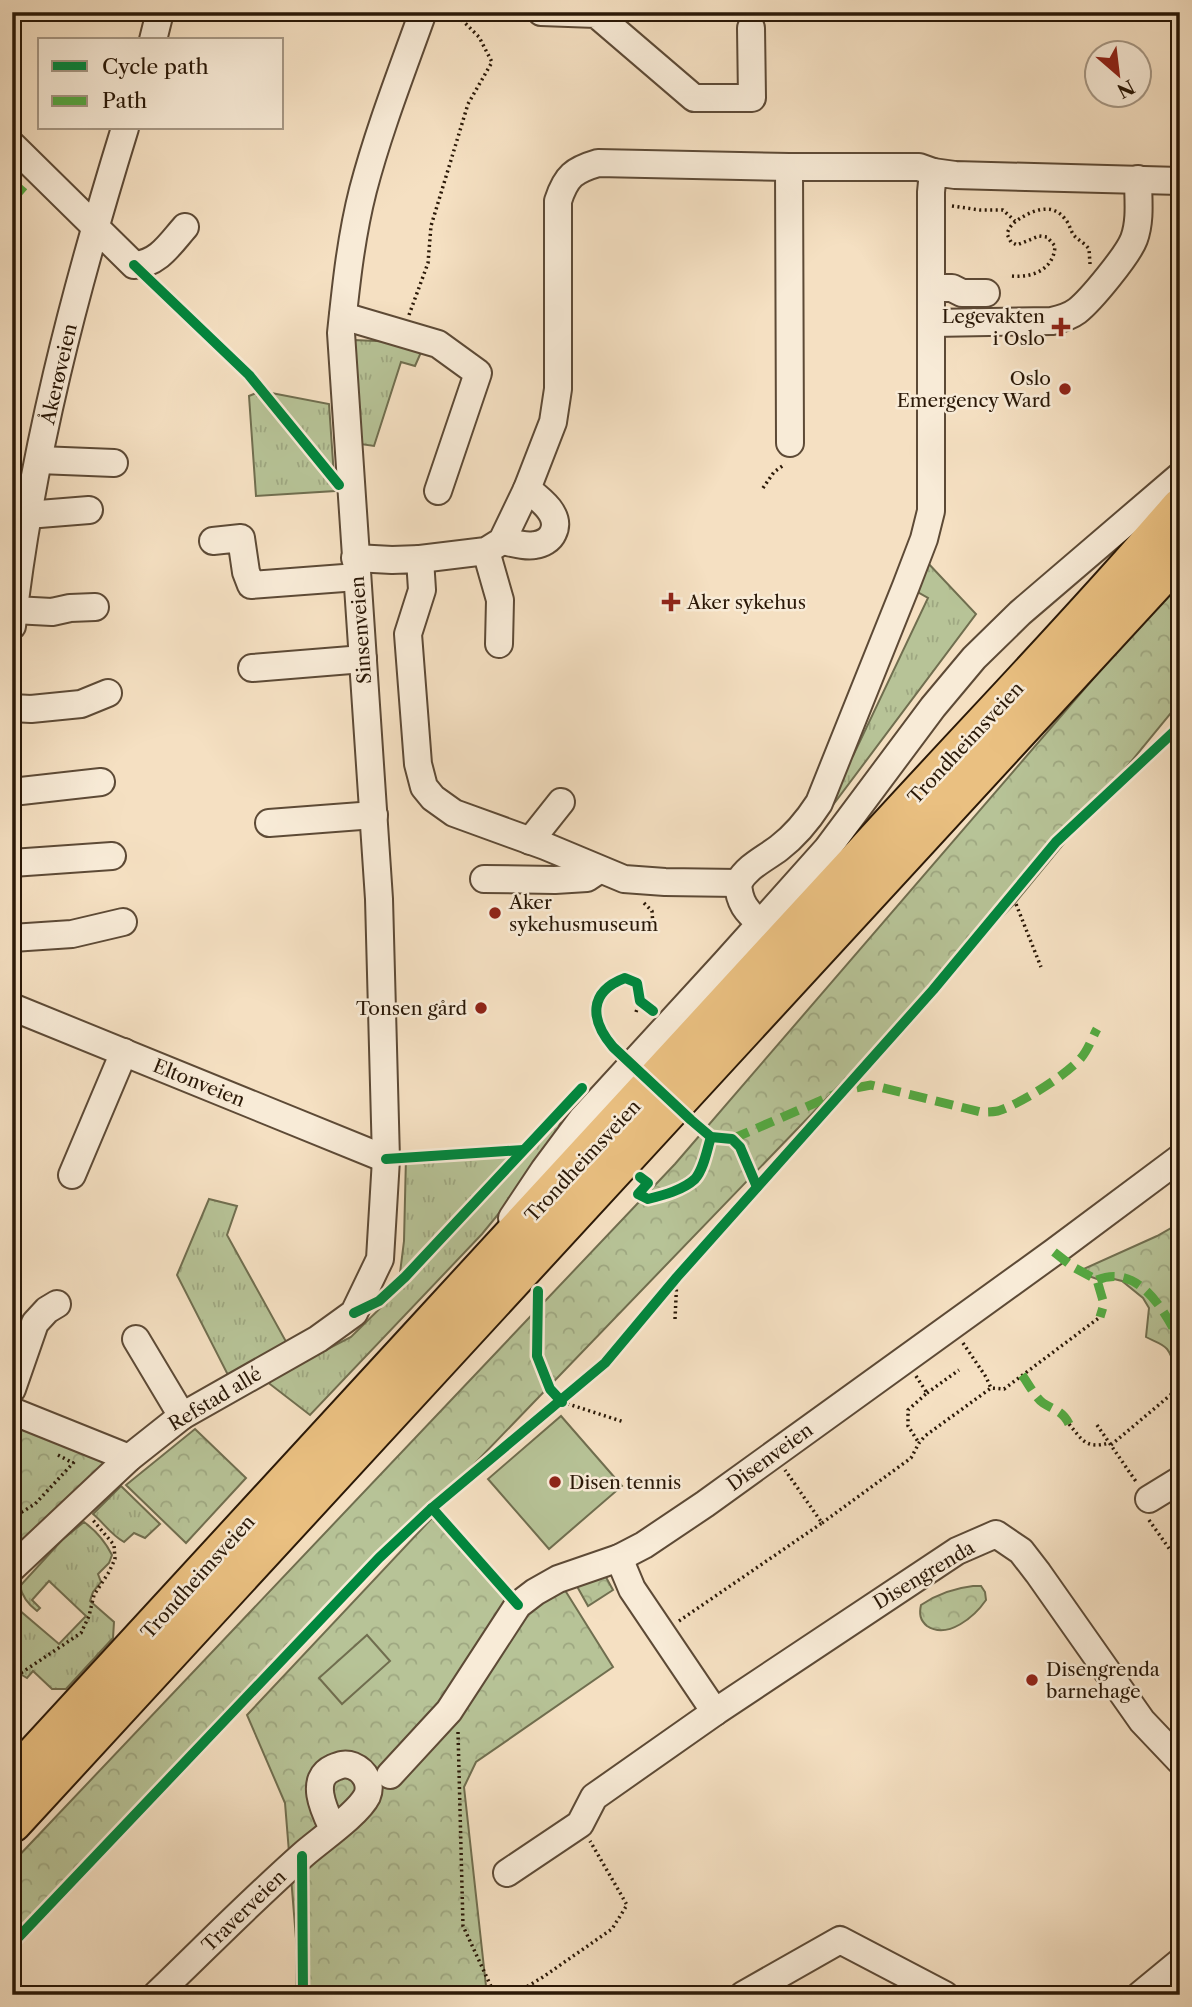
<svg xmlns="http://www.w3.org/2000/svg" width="1192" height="2007" viewBox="0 0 1192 2007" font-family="'Libre Caslon Text',serif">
  <defs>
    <pattern id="grass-tufts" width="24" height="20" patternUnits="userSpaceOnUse" patternTransform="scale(1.75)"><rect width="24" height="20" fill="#b7c397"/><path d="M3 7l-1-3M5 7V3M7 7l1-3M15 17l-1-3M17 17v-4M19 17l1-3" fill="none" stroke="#9ea781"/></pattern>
    <pattern id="park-crowns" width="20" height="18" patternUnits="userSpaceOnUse" patternTransform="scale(1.75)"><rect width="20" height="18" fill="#b7c397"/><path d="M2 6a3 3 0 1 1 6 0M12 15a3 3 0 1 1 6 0" fill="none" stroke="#9ea781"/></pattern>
  </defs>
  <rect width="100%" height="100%" fill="#f5e0c2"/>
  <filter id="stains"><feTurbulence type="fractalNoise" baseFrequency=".00286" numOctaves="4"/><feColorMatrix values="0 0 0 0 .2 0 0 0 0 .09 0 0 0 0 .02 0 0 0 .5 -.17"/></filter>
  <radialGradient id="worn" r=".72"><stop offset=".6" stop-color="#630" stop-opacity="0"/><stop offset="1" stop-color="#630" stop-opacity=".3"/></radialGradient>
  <g fill="url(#grass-tufts)" stroke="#706e4f" stroke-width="2">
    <polygon points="354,340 398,342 422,350 415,366 401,362 374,446 360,444"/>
    <polygon points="261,391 329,404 335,491 256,496 249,396"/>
    <polygon points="926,561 976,614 815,829 843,751 853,756 928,598 914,590"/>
    <polygon points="561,1119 556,1139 514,1195 482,1234 310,1415 266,1381 351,1337 427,1262"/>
    <polygon points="514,1155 400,1273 404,1241 406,1157"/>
    <polygon points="209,1199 237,1206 227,1235 289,1347 230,1379 177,1275"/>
    <path d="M121 1486 160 1524 145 1538 134 1533 124 1542C110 1534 104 1523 93 1514Z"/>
    <path d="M84 1522C95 1530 106 1543 112 1555L109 1563 98 1574 101 1582 93 1592 90 1601 114 1622 113 1638 66 1689H52L33 1671 27 1678 12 1669V1604L59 1644 86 1616 49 1581 32 1600 40 1608 37 1611C28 1604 22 1597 20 1586L62 1540Z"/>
  </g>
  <g fill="url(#park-crowns)" stroke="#706e4f" stroke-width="2">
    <polygon points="1180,578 1180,702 1015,903 346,1597 12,1948 12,1863 675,1164"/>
    <path d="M1180 1223V1368C1171 1363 1173 1356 1167 1349 1162 1343 1153 1341 1146 1337L1149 1308 1143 1298 1122 1281 1110 1278 1097 1279 1077 1272 1157 1236Z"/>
    <polygon points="12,1418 71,1444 107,1463 12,1558"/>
    <polygon points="195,1429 246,1478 186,1543 126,1485"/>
    <polygon points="434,1516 512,1605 558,1579 613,1667 476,1762 464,1787 487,1995 296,1995 297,1951 285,1803 247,1715"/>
    <polygon points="602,1570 613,1590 588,1606 574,1581"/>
    <path d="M973 1586H981L985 1592 986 1600C975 1616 948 1640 927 1626 920 1620 919 1614 921 1605 937 1594 955 1588 973 1586Z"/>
  </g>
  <g fill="#b7c397" stroke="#706e4f" stroke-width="2">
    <polygon points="561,1416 622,1486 549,1549 488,1479"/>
    <polygon points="367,1635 390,1661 342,1704 319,1678"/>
  </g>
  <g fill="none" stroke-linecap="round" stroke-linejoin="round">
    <defs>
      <g id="minor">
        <polyline points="541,12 596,14 694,98 752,98 751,28"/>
        <polyline points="153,40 160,12"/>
        <path d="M12 145 134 265C158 264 170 244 185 227"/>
        <polyline points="789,167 790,443"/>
        <polyline points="932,288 952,288 962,293 986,293"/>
        <polyline points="343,316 438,344 478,373 438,491"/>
        <path d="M932 323 1052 321C1061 319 1069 317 1077 311 1091 300 1128 255 1134 239 1141 220 1138 198 1138 179"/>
        <polyline points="39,460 114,463"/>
        <polyline points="27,515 89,510"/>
        <polyline points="213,541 241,538 246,572 251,585 357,577"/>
        <path d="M502 541C513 543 525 547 535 545 542 544 550 540 553 533 562 515 540 499 527 489"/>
        <polyline points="486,551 500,600 499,644"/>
        <polyline points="355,558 392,560 420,559 422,590 408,634 418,764 424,787 433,798 454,813 545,846 624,879 665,882 738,883"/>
        <path d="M420 559 486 551 502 541 527 489 553 422 558 389V201C566 176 574 170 598 163L789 167H919L933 172"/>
        <polyline points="14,610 52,612 70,608 95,607"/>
        <path d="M12 626C31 456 75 290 125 128"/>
        <polyline points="252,668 363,659"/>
        <polyline points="12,708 31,709 81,704 108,693"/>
        <polyline points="12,792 101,782"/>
        <polyline points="269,823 374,815"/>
        <polyline points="530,841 561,802"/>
        <polyline points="12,863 112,856"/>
        <polyline points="484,879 555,880 587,878 599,870"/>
        <path d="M738 883C748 866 763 860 779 848 796 835 808 820 819 803L906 586 924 539 931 511V192L933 172 955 175 1180 181"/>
        <path d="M738 883C739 902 746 912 761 923"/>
        <polyline points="12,938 72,934 123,922"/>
        <polyline points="12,1007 386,1159"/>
        <polyline points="72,1175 124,1052"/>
        <polyline points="512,1218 544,1170 582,1119 725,963 827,849 933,707 974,658 1020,613 1180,476"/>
        <polyline points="136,1339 182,1416"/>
        <polyline points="12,1389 35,1323 47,1310 57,1304"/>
        <polyline points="12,1411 129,1458"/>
        <polyline points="1149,1499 1180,1480"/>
        <polyline points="619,1558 632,1589 715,1712 957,1551 996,1534 1021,1551 1038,1573 1142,1721 1180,1761"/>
        <path d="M12 1568 129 1458 182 1416 318 1339 354 1313 380 1259 386 1159 379 899 341 333C346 285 351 237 363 190 379 129 402 71 423 12"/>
        <polyline points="390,1775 449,1711 518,1605 535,1592 558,1579 619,1558 644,1545 705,1504 1054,1252 1180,1158"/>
        <polyline points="507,1873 580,1824 594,1797 715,1712"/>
        <path d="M156 1995C205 1948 253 1899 304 1854 320 1840 358 1814 367 1796 372 1784 365 1771 353 1766 345 1763 340 1765 333 1768 308 1779 325 1812 333 1829"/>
        <polyline points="743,1995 840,1940 945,1995"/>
        <polyline points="1140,1995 1180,1962"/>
      </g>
      <g id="highway">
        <path d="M12 1780C295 1470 581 1164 864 854 969 738 1078 627 1180 508"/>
        <polyline points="12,1823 1180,555"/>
      </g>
    </defs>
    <use href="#minor" stroke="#5d4a36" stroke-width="30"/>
    <use href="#highway" stroke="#2a1807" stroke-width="42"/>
    <g stroke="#2a1807" stroke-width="3.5" stroke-dasharray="2 3.5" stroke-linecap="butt">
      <polyline points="952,206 980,210 1003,210 1015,221"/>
      <path d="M1012 276C1033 278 1054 269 1055 246L1047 237 1039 236 1017 245 1011 242 1007 234C1010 224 1017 220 1026 215 1039 208 1055 205 1065 219 1069 223 1070 229 1073 234 1077 240 1084 242 1089 249L1090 264"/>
      <polyline points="409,315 428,263 431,226 468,104 492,62 479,37 454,12"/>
      <polyline points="763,488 774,472 785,464"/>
      <polyline points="1012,894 1041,967"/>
      <polyline points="644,903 652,911 653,927"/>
      <polyline points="636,1012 640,1001"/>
      <polyline points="675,1319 677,1277"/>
      <polyline points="963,1343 986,1377 991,1388"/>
      <polyline points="916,1376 927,1393 908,1410 908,1426 919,1443"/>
      <polyline points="927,1393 959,1370"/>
      <polyline points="562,1402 624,1422"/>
      <path d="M1069 1424C1083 1441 1086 1449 1109 1443"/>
      <polyline points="1097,1425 1137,1483"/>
      <polyline points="1111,1445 1180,1387"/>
      <polyline points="58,1455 73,1463"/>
      <polyline points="12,1518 35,1504 76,1460"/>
      <polyline points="1149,1520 1180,1564"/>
      <polyline points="822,1523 911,1458 919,1443 925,1436 991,1388 1004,1389 1100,1317"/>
      <polyline points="679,1621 822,1523 785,1470"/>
      <polyline points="12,1679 81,1633 89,1616 94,1595 109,1572 115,1559 114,1545 92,1519"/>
      <polyline points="458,1732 463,1926 495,1995"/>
      <polyline points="513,1995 543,1977 612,1929 627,1905 590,1841"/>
    </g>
    <use href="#minor" stroke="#f8ebd7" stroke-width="26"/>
    <use href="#highway" stroke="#eac081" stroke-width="38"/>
    <g stroke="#53a941" stroke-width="9" stroke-dasharray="18 9" stroke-linecap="butt">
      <polyline points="12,200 25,185"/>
      <path d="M732 1139 845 1090 871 1085 981 1112C987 1112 992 1112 998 1111 1020 1104 1065 1076 1081 1058 1088 1050 1092 1038 1097 1029"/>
      <polyline points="1054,1252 1073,1267 1097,1280 1104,1304 1100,1317"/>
      <path d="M1097 1280C1138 1263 1164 1310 1180 1341"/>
      <path d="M1022 1375C1028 1383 1035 1397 1043 1403 1054 1410 1063 1411 1069 1424"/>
    </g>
    <defs>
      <g id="cycleway">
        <polyline points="134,265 249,375 339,485"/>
        <path d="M653 1011 640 1001 637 983 625 978C588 992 590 1020 613 1047L691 1120 711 1137 732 1139 740 1147 757 1187"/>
        <polyline points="386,1159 523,1150"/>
        <path d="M640 1177 648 1183 638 1194 648 1199C664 1195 683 1190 695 1179 704 1169 707 1149 711 1137"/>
        <polyline points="538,1291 537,1356 550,1389 562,1402"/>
        <polyline points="354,1313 379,1301 405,1277 582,1088"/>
        <polyline points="432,1508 518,1605"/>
        <polyline points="302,1856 303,1995"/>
        <polyline points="12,1944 379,1558 432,1508 605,1363 677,1277 933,990 1056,842 1180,726"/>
      </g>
    </defs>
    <use href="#cycleway" stroke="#f8ebd7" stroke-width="15"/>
    <use href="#cycleway" stroke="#00873e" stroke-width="10"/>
  </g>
  <g fill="#8f2418" stroke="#f8ebd7" stroke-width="2.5">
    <path d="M1057.5 316.5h7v7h7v7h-7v7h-7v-7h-7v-7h7z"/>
    <circle cx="1065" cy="389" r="7"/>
    <path d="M667.5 591.5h7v7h7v7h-7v7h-7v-7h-7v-7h7z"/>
    <circle cx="495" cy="913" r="7"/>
    <circle cx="481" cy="1008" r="7"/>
    <circle cx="555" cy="1482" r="7"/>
    <circle cx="1032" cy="1680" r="7"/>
  </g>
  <g text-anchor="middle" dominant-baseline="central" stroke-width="5" stroke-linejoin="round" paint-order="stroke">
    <g font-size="19" fill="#2a1807" stroke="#f8ebd7" text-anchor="start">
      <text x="1045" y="316" text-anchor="end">Legevakten<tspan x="1045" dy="22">i Oslo</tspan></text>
      <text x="1051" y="378" text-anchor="end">Oslo<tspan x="1051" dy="22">Emergency Ward</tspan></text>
      <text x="687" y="602">Aker sykehus</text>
      <text x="509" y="902">Aker<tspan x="509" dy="22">sykehusmuseum</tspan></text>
      <text x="467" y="1008" text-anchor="end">Tonsen gård</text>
      <text x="569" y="1482">Disen tennis</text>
      <text x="1046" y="1669">Disengrenda<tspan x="1046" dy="22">barnehage</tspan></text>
    </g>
    <g font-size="19" fill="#2a1807" stroke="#f8ebd7">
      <text transform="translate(59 374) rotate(-77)">Åkerøveien</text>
      <text transform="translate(361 630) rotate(-94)">Sinsenveien</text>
      <text transform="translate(966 743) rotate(-47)">Trondheimsveien</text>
      <text transform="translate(199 1083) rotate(22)">Eltonveien</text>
      <text transform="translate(583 1161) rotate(-47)">Trondheimsveien</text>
      <text transform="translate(215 1399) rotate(-31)">Refstad allé</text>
      <text transform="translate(770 1457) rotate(-36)">Disenveien</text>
      <text transform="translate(924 1575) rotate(-31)">Disengrenda</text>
      <text transform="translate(198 1577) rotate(-48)">Trondheimsveien</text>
      <text transform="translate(244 1911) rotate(-44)">Traverveien</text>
    </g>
  </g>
  <rect width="1192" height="2007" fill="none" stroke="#f5e0c2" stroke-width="42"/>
  <rect x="14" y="14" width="1164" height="1979" fill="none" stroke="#2a1807" stroke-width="3.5"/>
  <rect x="21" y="21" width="1150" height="1965" fill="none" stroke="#2a1807" stroke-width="2"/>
  <rect x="38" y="38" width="245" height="91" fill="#f8ebd7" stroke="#a69784" stroke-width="2"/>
  <rect x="52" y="61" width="35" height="10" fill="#00873e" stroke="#a69784" stroke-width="2"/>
  <text x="102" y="74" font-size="21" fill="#2a1807">Cycle path</text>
  <rect x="52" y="96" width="35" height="10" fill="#53a941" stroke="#a69784" stroke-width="2"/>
  <text x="102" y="108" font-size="21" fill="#2a1807">Path</text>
  <g transform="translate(1118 74) rotate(152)"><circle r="33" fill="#f8ebd7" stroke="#a69784" stroke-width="2"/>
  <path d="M0-5L12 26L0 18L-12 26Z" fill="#8f2418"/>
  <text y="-10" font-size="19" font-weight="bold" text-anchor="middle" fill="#2a1807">N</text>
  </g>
  <rect width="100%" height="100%" filter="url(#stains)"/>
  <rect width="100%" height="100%" fill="url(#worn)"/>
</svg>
